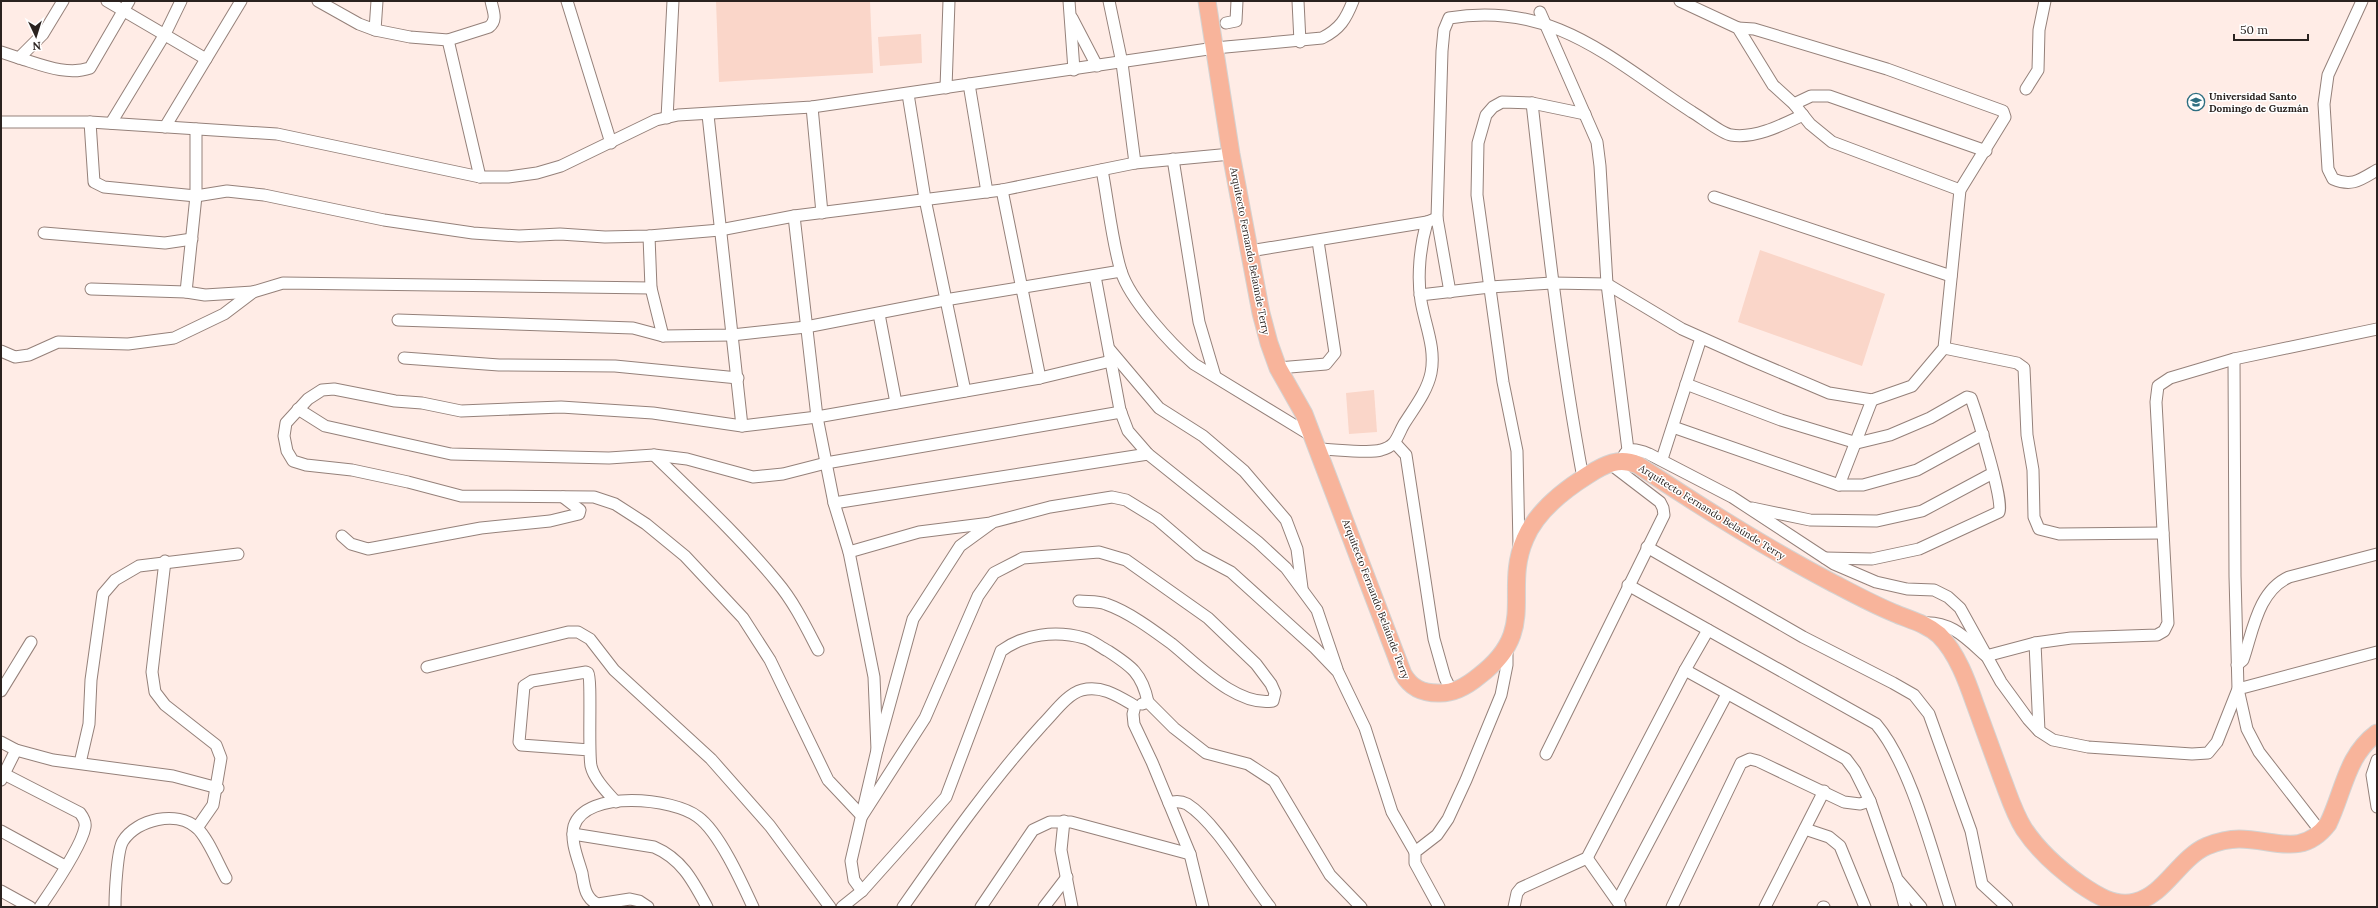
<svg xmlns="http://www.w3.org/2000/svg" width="2378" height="908" viewBox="0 0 2378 908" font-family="Lora,serif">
  <rect width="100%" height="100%" fill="#ffece6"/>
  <g fill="#fad6c9">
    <polygon points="716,1 870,1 873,73 719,82"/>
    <polygon points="921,34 922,63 880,66 878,37"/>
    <polygon points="1760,250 1885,294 1862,366 1738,322"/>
    <polygon points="1374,390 1377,432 1349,434 1346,393"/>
  </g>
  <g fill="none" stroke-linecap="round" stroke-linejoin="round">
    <defs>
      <g id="street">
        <polyline points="107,1 206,59"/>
        <path d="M318 1 359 24 375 30 410 37 448 40 489 27C498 20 493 11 491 1"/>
        <polyline points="567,1 611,143"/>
        <polyline points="1069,1 1074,70"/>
        <polyline points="1109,1 1122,63 1135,163"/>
        <polyline points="1298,1 1300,42"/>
        <polyline points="1680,1 1738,28 1773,85 1794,104 1810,124 1832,142 1960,190"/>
        <path d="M2362 1 2328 75 2324 104 2328 169 2333 179C2352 187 2360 180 2377 170"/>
        <polyline points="1540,12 1597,142 1600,166 1607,284 1628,450"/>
        <polyline points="1072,18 1097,66"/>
        <polyline points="1226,23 1236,21 1237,1"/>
        <polyline points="375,30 377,1"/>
        <polyline points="448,40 480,177"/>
        <polyline points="1,52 19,58 43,34 63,1"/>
        <path d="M19 58C42 65 67 76 90 68L129 1"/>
        <polyline points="969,84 987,192"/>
        <polyline points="946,88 949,1"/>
        <polyline points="2026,89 2038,70 2039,30 2045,1"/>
        <polyline points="908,94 925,199 965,391"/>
        <path d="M1532 103C1546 229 1560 354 1583 478"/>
        <polyline points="1794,104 1811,96 1829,96 1986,151"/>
        <polyline points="812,107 822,213"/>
        <polyline points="708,115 742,426"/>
        <polyline points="667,118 673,1"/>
        <path d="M1 122H90L277 134 480 177H508L537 173 561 166 656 120 678 115 812 107 1215 48 1322 38C1340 29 1346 19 1353 1"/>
        <polyline points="90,122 94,182 104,187 196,196 227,191 264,195 384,220 473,233 519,236 560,234 605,237 649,236 720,230 794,216 1002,190 1135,163 1231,154"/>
        <polyline points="111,123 165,34 181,1"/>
        <polyline points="165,127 241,1"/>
        <polyline points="1173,159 1199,322 1215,376"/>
        <path d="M1102 170C1108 201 1112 242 1121 271 1130 300 1171 344 1194 364L1312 436"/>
        <polyline points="1002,190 1040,378"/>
        <polyline points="1714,197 1951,276"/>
        <polyline points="794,216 817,417 834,503 849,552 874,677 877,750 851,861 854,880 862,891"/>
        <polyline points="44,233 165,243 192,239"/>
        <polyline points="649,236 651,288 663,336"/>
        <polyline points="1250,251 1427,222"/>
        <polyline points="1095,276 1120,410 1128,431 1148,454 1258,542 1286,568 1317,610 1337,669"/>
        <polyline points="91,289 186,292 205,295 253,292"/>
        <polyline points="186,292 196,196 196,129"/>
        <path d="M1450 292 1437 218 1442 51 1444 30 1449 18C1554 0 1614 62 1692 112 1701 117 1722 134 1731 135 1755 139 1782 125 1803 115"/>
        <polyline points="1420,295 1490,287 1552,283 1607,284 1682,329 1749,359 1829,393 1872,400 1912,386 1944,348 1960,190 2005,117 2003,111 1887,69 1754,29 1738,28"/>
        <polyline points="879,314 896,403"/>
        <polyline points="398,320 633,328 663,336 732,335 806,327 945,300 1121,271"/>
        <polyline points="1944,348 2017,363 2024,368 2027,435 2033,470 2034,517 2039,529 2059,534 2163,533"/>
        <polyline points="1110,350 1159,408 1203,436 1244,471 1286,520 1297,549 1302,588"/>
        <polyline points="1,351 15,357 29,355 58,342 128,344 174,338 224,314 253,292 283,283 651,288"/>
        <polyline points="404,358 499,365 615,366 738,378"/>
        <polyline points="1278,368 1326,364 1335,353 1318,241"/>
        <path d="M1686 384 1781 420 1857 443 1890 435 1930 418 1967 397 1971 398C1976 412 2005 504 1999 512L1919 549 1872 559 1825 558"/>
        <polyline points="298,409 325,426 451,454 609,458 654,455 687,459 753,477 783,474 826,463 1121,412"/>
        <polyline points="1673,427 1839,485 1863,485 1917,470 1983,434"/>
        <polyline points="1395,443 1406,455 1434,639 1445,678 1452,692"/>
        <path d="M1317 449C1333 449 1369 454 1381 450 1397 446 1397 436 1404 424 1414 408 1427 392 1431 373 1436 348 1425 325 1421 301 1417 277 1420 246 1427 222L1437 218"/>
        <path d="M654 455C696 496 740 537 777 582 794 602 806 627 818 650"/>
        <polyline points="1662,459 1701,338"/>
        <path d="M1623 460C1624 445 1639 450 1649 454L1732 497 1834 564 1876 582 1907 589 1934 590 1948 597 1960 608 2001 682 2028 719 2039 731 2053 740 2088 747 2192 754 2208 753 2217 742 2238 689 2235 576 2234 359"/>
        <polyline points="1839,485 1872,400"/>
        <polyline points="834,503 1148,454"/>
        <polyline points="1752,508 1810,520 1877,521 1922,511 1993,473"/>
        <polyline points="342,536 351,544 368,549 481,528 550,521 579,514 580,510 563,497"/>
        <polyline points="1519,546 1517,451 1503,382 1477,195 1478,143 1486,115 1493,107 1502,102 1532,103 1585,114"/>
        <polyline points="1647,547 1803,637 1893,683 1914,695 1929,714 1971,831 1982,884 2007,907"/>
        <polyline points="849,552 919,532 991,523"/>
        <polyline points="165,561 152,672 155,692 165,705 216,745 221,758 213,805 197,828"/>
        <path d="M1628 585 1876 724C1911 765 1933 855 1950 907"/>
        <path d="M1079 601C1088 602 1098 601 1106 604 1129 612 1153 630 1172 644 1198 665 1237 707 1273 701L1275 693 1271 684 1256 664 1208 618 1126 560 1099 552 1023 558 994 573 978 596 925 718 862 816 828 780 770 660 743 618 685 556 646 524 615 504 594 497 461 496 408 482 352 470 306 465 293 461 287 451 284 436 286 423 308 399 322 390 334 389 395 401 422 403 461 411 561 407 653 413 742 426 817 417 1040 378 1111 361"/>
        <path d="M1921 623C1950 620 1966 638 1986 656L2035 643 2071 638 2157 635 2164 631 2168 623 2156 402 2158 386 2170 378 2234 359 2377 329"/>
        <polyline points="2035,643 2039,731"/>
        <path d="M2237 665 2243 660C2253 631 2258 591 2289 577L2377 554"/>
        <polyline points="427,667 568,632 578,632 590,639 614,670 711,759 770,826 830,907"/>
        <polyline points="1685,670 1846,759 1855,771 1870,801 1897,879 1921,907"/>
        <polyline points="1,691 31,642"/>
        <polyline points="1142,704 1148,702 1174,728 1206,753 1248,764 1274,781 1330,875 1361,907"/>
        <polyline points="1,742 16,750 53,760 173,776 218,788"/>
        <path d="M590 750 521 745 519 742 524 686 532 681 586 672 588 673C592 679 588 750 591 766 594 779 607 792 616 802"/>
        <polyline points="877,750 913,619 960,546 993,522 1050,507 1112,497 1126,500 1157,519 1199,555 1231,572 1315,648 1338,672 1365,728 1392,812 1415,852"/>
        <polyline points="1546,754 1664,515 1663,508 1660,502 1609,463"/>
        <polyline points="2377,760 2372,775 2377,807"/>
        <polyline points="80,763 89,724 91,680 103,594 115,580 139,566 238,554"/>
        <path d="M4 774 80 813C83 817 86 822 85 827 82 845 51 891 40 907"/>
        <polyline points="1,780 16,750"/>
        <path d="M1169 803C1175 801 1181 801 1187 804 1217 823 1247 878 1270 907"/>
        <polyline points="1064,821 1061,850 1072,907"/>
        <polyline points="1805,829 1829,837 1840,846 1865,907"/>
        <polyline points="1,831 65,866"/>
        <polyline points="2321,832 2259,752 2247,729 2238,689 2377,652"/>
        <path d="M573 834 654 847C682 859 693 881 707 907"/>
        <polyline points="1587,858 1620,905"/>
        <polyline points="1898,881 1905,907"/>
        <polyline points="1,891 30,907"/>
        <polyline points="1618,900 1727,694"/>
        <path d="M115 907C115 894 117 850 123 841 137 819 177 810 197 828 208 838 218 864 226 878"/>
        <path d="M648 907 639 901 630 899 598 904C585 899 584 885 582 873 578 859 570 841 574 826 586 789 674 798 698 817 719 832 742 883 753 907"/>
        <path d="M842 907 862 891 946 797 1001 651C1024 634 1056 630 1084 638 1092 640 1100 647 1108 651 1131 666 1142 673 1148 702"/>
        <path d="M903 907C947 844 991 781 1043 724 1054 713 1067 694 1082 690 1102 685 1118 696 1135 706L1133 714 1134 724 1152 762 1190 854 1203 907"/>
        <polyline points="981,907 1033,830 1050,822 1071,822 1190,854"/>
        <polyline points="1044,907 1067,877"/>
        <polyline points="1439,907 1415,863 1415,852 1437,835 1448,819 1466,780 1501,695 1507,665 1507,647"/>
        <polyline points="1514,907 1517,893 1521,888 1587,858 1685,670 1708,630"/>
        <polyline points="1672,907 1741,763 1750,759 1758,761 1844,802 1860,804 1870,801"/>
        <polyline points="1765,907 1824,791"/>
        <polyline points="1823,907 1824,907"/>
      </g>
      <path id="primary" d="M1207 1 1231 154 1261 313 1269 343 1278 368 1304 414 1403 674C1411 688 1422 693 1438 693 1454 694 1467 686 1479 676 1540 630 1502 592 1525 539 1536 512 1564 490 1588 475 1605 464 1619 457 1638 465 1701 507 1764 547 1831 582 1852 593 1872 604 1894 613 1910 620 1925 623 1939 635 1957 653 1967 681 1975 704 1984 729 1993 753 2002 778 2009 796 2014 813 2024 829 2038 850 2059 869 2080 884 2096 895 2114 907 2135 902 2165 895 2179 858 2207 846 2217 842 2228 839 2239 839 2274 839 2302 858 2328 824 2344 791 2346 756 2377 733"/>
    </defs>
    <use href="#street" stroke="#95817a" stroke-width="13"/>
    <use href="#primary" stroke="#d4d3d2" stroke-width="19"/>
    <use href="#street" stroke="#fff" stroke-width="11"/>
    <use href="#primary" stroke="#f8b49b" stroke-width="17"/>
  </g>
  <defs>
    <symbol id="university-ring" viewBox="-11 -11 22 22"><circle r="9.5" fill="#fff" stroke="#2d6e81" stroke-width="1.5"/><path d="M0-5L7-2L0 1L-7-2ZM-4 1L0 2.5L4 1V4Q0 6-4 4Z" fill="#2d6e81"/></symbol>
  </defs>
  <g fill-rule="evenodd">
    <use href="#university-ring" x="2186" y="92" width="20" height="20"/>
  </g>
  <g text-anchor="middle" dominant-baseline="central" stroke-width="3" stroke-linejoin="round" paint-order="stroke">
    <g font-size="10" font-weight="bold" fill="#2a221f" stroke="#fff" text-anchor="start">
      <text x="2209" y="96">Universidad Santo<tspan x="2209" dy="12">Domingo de Guzmán</tspan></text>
    </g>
    <g font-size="10" fill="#2a221f" stroke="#fff">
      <text transform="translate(1250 251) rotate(79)">Arquitecto Fernando Belaúnde Terry</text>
      <text transform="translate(1712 512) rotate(32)">Arquitecto Fernando Belaúnde Terry</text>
      <text transform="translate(1376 599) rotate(69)">Arquitecto Fernando Belaúnde Terry</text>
    </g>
  </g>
  <rect width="2378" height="908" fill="none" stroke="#2a221f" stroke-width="4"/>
  <g transform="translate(36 36) rotate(176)" stroke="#ffffff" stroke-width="3" paint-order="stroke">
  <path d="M0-3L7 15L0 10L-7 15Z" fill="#2a221f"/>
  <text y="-6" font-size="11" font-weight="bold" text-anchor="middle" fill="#2a221f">N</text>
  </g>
  <path d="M2234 34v6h74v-6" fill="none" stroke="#2a221f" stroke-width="2"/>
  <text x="2240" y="34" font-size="12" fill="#2a221f" stroke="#ffffff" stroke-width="3" paint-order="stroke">50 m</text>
</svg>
